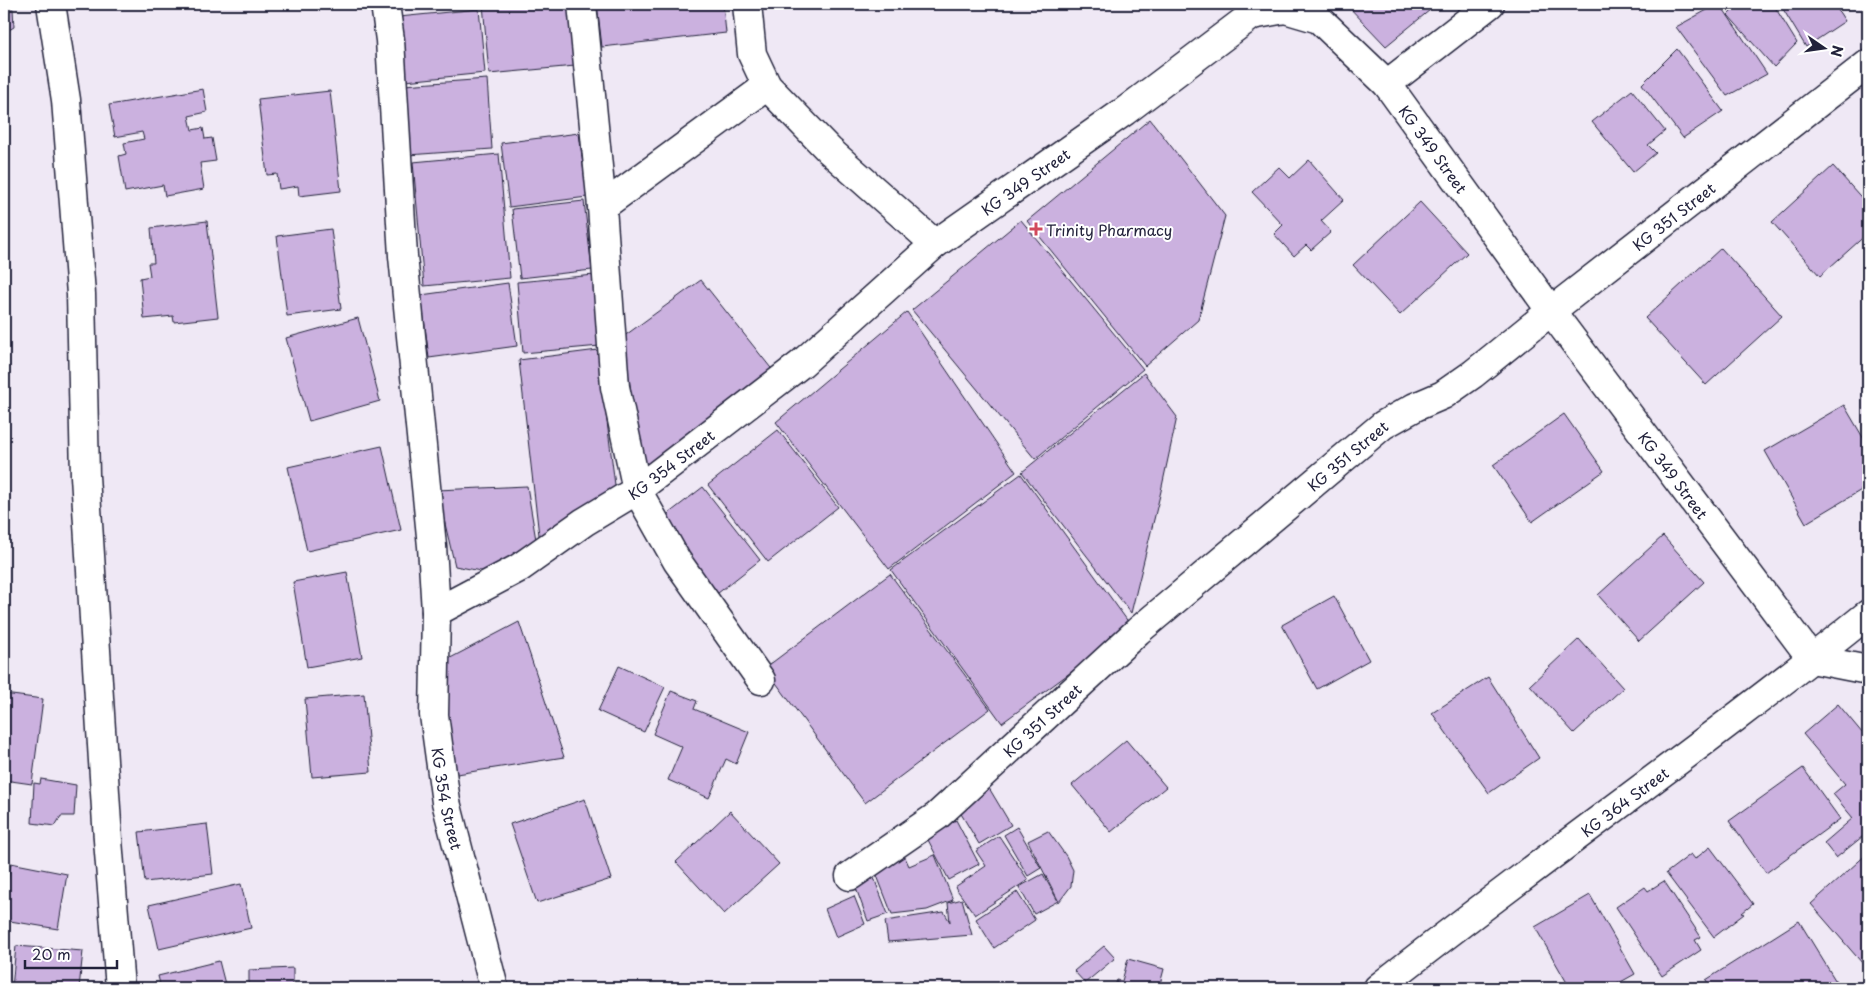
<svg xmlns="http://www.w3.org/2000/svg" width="1872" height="992" viewBox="0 0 1872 992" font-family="'Playpen Sans',sans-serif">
  <rect width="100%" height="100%" fill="#efe8f5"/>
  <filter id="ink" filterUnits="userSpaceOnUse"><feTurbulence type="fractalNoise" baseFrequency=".02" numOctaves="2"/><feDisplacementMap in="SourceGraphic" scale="10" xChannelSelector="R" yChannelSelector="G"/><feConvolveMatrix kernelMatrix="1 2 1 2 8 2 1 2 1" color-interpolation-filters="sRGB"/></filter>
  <g filter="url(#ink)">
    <g fill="#cbb1df" stroke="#22223b">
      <polygon points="400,4 465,4 400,9"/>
      <polygon points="483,4 569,4 575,66 489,74"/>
      <polygon points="597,4 723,4 726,33 602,47"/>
      <polygon points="1346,4 1426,4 1430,10 1386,46"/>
      <polygon points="1718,4 1720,4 1767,74 1727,96 1676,27"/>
      <polygon points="1739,4 1773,4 1797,43 1774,67 1728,15"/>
      <polygon points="1780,4 1834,4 1845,21 1806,47"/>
      <polygon points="13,9 14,27 4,33 4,12"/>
      <polygon points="479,9 485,73 405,81 399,17"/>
      <polygon points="1677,49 1723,111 1683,138 1642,84"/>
      <polygon points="487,79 492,149 408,155 404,85"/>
      <polygon points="203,89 207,112 189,116 192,130 203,128 205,139 212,138 216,161 200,163 204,189 165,196 163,185 125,192 119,156 126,154 124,143 144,139 142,132 115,137 109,105"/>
      <polygon points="1632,90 1665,131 1648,145 1656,153 1633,172 1592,122"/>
      <polygon points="330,91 341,191 299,196 298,186 279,189 277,174 267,175 258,99"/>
      <polygon points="1150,119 1225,216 1198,320 1145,366 1027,221"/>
      <polygon points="579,133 587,197 509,207 501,143"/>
      <polygon points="499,154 510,278 424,286 413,162"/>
      <polygon points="1309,160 1344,200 1321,221 1331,232 1311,250 1306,245 1294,256 1274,234 1283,225 1252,192 1279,167 1290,178"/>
      <polygon points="1833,166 1868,205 1868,233 1820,276 1772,222"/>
      <polygon points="584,201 592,270 520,278 512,209"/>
      <polygon points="1420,202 1467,253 1400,315 1353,265"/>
      <polygon points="1021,220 1143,369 1035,459 912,310"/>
      <polygon points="207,221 218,317 174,322 173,316 144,319 140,278 150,276 148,263 154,263 151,228"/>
      <polygon points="331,229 341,309 287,316 277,236"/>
      <polygon points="1721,248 1782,316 1706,385 1645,318"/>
      <polygon points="595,275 600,346 523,353 517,282"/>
      <polygon points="701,280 778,377 643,474 623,337"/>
      <polygon points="508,283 517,346 429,358 421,295"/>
      <polygon points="907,312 1016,472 889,569 776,422"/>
      <polygon points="358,318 380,401 309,421 286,338"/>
      <polygon points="598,350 616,493 540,544 519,360"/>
      <polygon points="1144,373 1177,417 1161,491 1131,613 1022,472"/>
      <polygon points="1844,405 1868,446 1868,486 1806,523 1765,451"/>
      <polygon points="1564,414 1604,471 1532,522 1493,465"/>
      <polygon points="778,430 838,507 768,562 708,485"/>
      <polygon points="382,446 401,530 307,551 288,467"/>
      <polygon points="1021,474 1132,627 1002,723 891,570"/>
      <polygon points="527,486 537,546 501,575 455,566 437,490"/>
      <polygon points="703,487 760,560 713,597 655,524"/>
      <polygon points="1663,536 1704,582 1639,641 1598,595"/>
      <polygon points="347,572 362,657 307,667 293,582"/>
      <polygon points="890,574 990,709 865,803 765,668"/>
      <polygon points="1334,596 1369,660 1317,689 1282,625"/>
      <polygon points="519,622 564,757 451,775 437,665"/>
      <polygon points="1579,639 1623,688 1574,733 1530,685"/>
      <polygon points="619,666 665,687 644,732 598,711"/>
      <polygon points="1488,677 1539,758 1489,793 1432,713"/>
      <polygon points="671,691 697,701 694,709 749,732 736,764 726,759 709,798 668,780 682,747 653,734"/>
      <polygon points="4,694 43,699 32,784 4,780"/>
      <polygon points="364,694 371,772 312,777 305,699"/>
      <polygon points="1838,704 1868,740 1868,832 1836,858 1824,843 1853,818 1833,794 1845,784 1803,734"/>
      <polygon points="1126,740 1166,787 1111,832 1072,785"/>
      <polygon points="1803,768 1840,819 1766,873 1729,821"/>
      <polygon points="41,779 76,785 74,816 61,816 55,826 32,823 34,783 40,784"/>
      <polygon points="989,788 1011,825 979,844 957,807"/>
      <polygon points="585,799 611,879 537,903 510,824"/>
      <polygon points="730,811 779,864 724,914 676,862"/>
      <polygon points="956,820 979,864 949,880 926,836"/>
      <polygon points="207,824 213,874 145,882 139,832"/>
      <polygon points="1017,827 1041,868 1028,876 1004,835"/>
      <polygon points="1048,831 1066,856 1073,870 1071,886 1059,902 1028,841"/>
      <polygon points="999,836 1028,880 975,915 955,887 986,866 976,851"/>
      <polygon points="1710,847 1753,904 1742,913 1744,914 1714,937 1666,873 1691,854 1695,859"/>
      <polygon points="1868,853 1868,959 1863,964 1811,904"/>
      <polygon points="904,855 909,866 935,855 953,900 927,910 892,914 874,868"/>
      <polygon points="11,863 67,874 58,929 4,920 4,903"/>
      <polygon points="872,873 888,914 868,921 853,880"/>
      <polygon points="1043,874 1058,901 1034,914 1019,887"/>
      <polygon points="1664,881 1701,937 1695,940 1701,950 1662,976 1616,907 1645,887 1648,891"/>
      <polygon points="241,884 251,928 159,949 149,905"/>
      <polygon points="1017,892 1035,920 994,948 976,919"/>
      <polygon points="1590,895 1635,974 1610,988 1570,988 1535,927"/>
      <polygon points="854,896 865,924 836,937 825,909"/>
      <polygon points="962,899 972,935 888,942 885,921 944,912 950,922 948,903"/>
      <polygon points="1799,921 1840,988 1711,988 1706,980"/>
      <polygon points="16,946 83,951 79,988 12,988"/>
      <polygon points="1104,946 1115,958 1085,983 1074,971"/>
      <polygon points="1128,959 1164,969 1159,988 1114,988 1117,980 1122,981"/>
      <polygon points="219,961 226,988 161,988 158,976"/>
      <polygon points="293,968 293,988 249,988 249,970"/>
      <polygon points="648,984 665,988 647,988"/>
    </g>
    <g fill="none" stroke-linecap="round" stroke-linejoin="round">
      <defs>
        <g id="minor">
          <polyline points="51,4 66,100 81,294 85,476 108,840 120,988"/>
          <path id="s1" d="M385 4 390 40 403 256 432 546 436 612 434 715 446 802 494 988"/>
          <polyline points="582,4 602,207 615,387 637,490 677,561 761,680"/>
          <polyline points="1387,84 1490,4"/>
          <polyline points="602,207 767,86"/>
          <path id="s2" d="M935 244 1125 111 1252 15 1285 9 1319 19 1387 84 1551 311 1812 659 1868 670"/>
          <path id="s3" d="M436 612 519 568 584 522 637 490 801 364 935 244 829 150 767 86 752 54 747 4"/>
          <path id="s4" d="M850 876 937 816 1138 631 1383 425 1415 407 1443 395 1473 374 1551 311 1868 64"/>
          <path id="s5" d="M1378 988C1539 861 1708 743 1868 614"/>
        </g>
      </defs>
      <use href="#minor" stroke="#22223b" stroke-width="31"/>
      <use href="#minor" stroke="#fff" stroke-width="28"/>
    </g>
  </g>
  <path fill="#d1495b" stroke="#fff" stroke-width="2" d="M1033.5 221.5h5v5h5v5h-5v5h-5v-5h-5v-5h5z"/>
  <g text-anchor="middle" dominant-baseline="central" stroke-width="4" stroke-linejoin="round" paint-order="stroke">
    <g font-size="15" fill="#22223b" stroke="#fff">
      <text stroke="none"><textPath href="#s2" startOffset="634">KG 349 Street</textPath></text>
      <text stroke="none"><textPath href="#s2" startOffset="110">KG 349 Street</textPath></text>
      <text stroke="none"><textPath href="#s4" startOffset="1058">KG 351 Street</textPath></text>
      <text stroke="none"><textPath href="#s4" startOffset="652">KG 351 Street</textPath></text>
      <text stroke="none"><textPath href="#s3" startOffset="278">KG 354 Street</textPath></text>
      <text stroke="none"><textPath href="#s2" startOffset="1039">KG 349 Street</textPath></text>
      <text stroke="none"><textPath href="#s4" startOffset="248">KG 351 Street</textPath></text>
      <text stroke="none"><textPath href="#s1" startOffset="798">KG 354 Street</textPath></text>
      <text stroke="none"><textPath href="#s5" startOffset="309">KG 364 Street</textPath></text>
    </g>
    <g font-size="15" fill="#22223b" stroke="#fff" text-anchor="start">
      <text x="1046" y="229">Trinity Pharmacy</text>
    </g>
  </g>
  <rect width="1872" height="992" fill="none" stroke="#fff" stroke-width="20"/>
  <rect x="10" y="10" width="1852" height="972" fill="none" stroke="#22223b" stroke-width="2" filter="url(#ink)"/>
  <g transform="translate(1824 48) rotate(103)" stroke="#ffffff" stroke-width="4" paint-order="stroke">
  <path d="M0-4L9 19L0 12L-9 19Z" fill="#22223b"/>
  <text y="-8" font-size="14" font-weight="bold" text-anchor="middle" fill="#22223b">N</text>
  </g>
  <path d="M25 960v8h92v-8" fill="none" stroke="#22223b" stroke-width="2.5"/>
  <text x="32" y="960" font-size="15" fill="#22223b" stroke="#ffffff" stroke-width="4" paint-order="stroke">20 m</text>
</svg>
